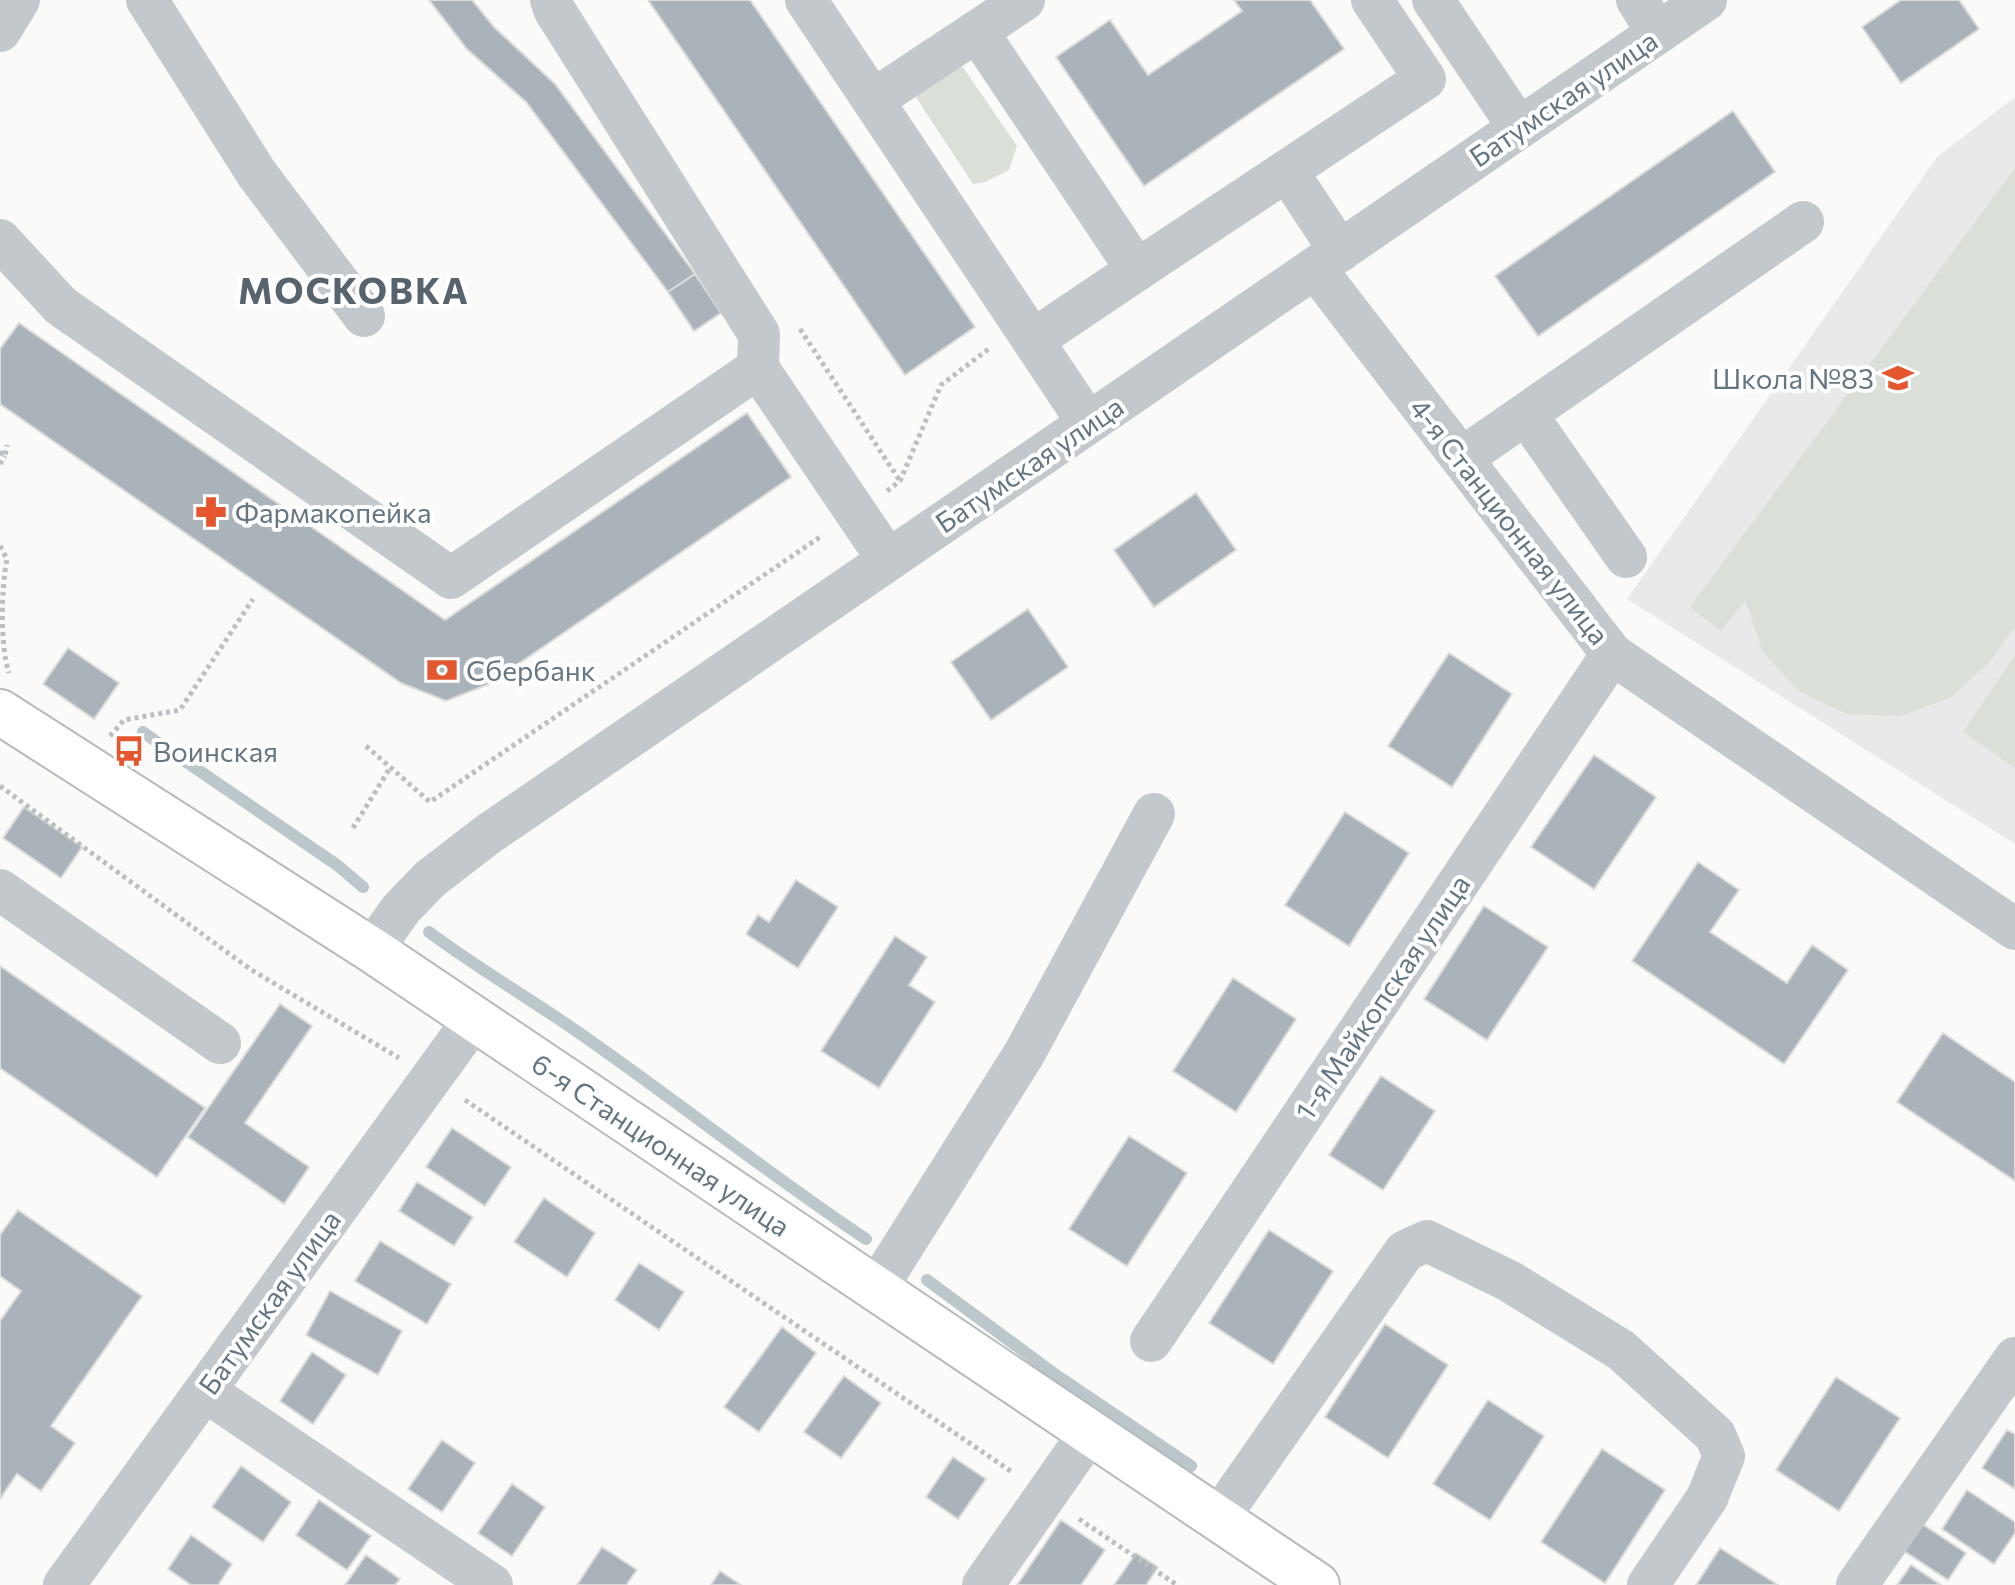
<svg xmlns="http://www.w3.org/2000/svg" width="2015" height="1585" viewBox="0 0 2015 1585" font-family="Commissioner,sans-serif">
  <rect width="100%" height="100%" fill="#fafaf8"/>
  <polygon fill="#e8e9e9" points="2015,97 2015,844 1627,599 1937,157"/>
  <g fill="#dadfd7">
    <polygon points="960,63 1017,146 1009,170 985,182 973,184 914,94"/>
    <polygon points="2015,168 2015,627 1989,662 1950,698 1900,716 1847,714 1799,691 1763,652 1745,600 1721,631 1690,607"/>
    <polygon points="2015,655 2015,768 1963,732"/>
  </g>
  <g fill="none" stroke-linecap="round" stroke-linejoin="round">
    <g stroke="#bbc7cb" stroke-width="12">
      <polyline points="143,732 161,745"/>
      <polyline points="185,761 337,865 363,887"/>
      <path d="M429 932C476 967 527 997 575 1030 673 1098 767 1173 866 1239"/>
      <polyline points="927,1280 1056,1375 1191,1466"/>
    </g>
  </g>
  <g fill="#aab3b9" stroke="#dcdcda" stroke-width="2">
    <polygon points="429,0 472,0 494,27 555,84 695,274 668,292 526,102 467,49"/>
    <polygon points="648,0 750,0 975,327 905,375"/>
    <polygon points="1234,0 1310,0 1344,49 1144,186 1056,57 1110,20 1148,75 1242,11"/>
    <polygon points="1901,0 1959,0 1979,29 1901,83 1862,27"/>
    <polygon points="1733,111 1775,172 1538,336 1495,276"/>
    <polygon points="695,274 721,313 694,331 668,292"/>
    <polygon points="19,323 445,620 747,413 791,477 489,684 446,701 401,683 0,404 0,349"/>
    <polygon points="1196,493 1236,550 1154,607 1114,550"/>
    <polygon points="1028,609 1068,667 991,720 951,662"/>
    <polygon points="68,648 119,683 94,719 43,684"/>
    <polygon points="1449,653 1512,694 1452,787 1388,746"/>
    <polygon points="1594,755 1656,797 1594,889 1531,847"/>
    <polygon points="24,807 82,847 61,878 3,838"/>
    <polygon points="1345,812 1409,853 1349,946 1285,905"/>
    <polygon points="1698,862 1739,890 1710,932 1787,983 1812,945 1848,970 1784,1064 1632,961"/>
    <polygon points="796,880 838,907 798,968 746,934 758,915 769,922"/>
    <polygon points="1484,906 1548,947 1487,1040 1424,999"/>
    <polygon points="895,936 927,957 909,985 935,1002 879,1088 821,1051"/>
    <polygon points="0,966 205,1108 157,1177 0,1068"/>
    <polygon points="1233,978 1296,1019 1236,1112 1173,1071"/>
    <polygon points="280,1004 312,1026 245,1123 309,1167 284,1204 188,1137"/>
    <polygon points="1943,1033 2015,1082 2015,1181 1897,1102"/>
    <polygon points="1381,1076 1435,1111 1383,1190 1329,1155"/>
    <polygon points="452,1128 511,1167 485,1206 426,1167"/>
    <polygon points="1129,1136 1187,1173 1127,1266 1069,1229"/>
    <polygon points="417,1182 473,1217 454,1246 399,1211"/>
    <polygon points="544,1198 595,1233 567,1277 514,1242"/>
    <polygon points="18,1210 142,1296 51,1426 75,1443 41,1491 17,1474 0,1499 0,1321 21,1291 0,1276 0,1235"/>
    <polygon points="1269,1230 1333,1271 1273,1364 1209,1323"/>
    <polygon points="380,1241 451,1284 427,1324 355,1281"/>
    <polygon points="639,1263 684,1292 659,1330 615,1300"/>
    <polygon points="330,1291 402,1331 378,1375 306,1335"/>
    <polygon points="1385,1324 1448,1365 1388,1458 1325,1417"/>
    <polygon points="782,1327 816,1353 759,1432 724,1407"/>
    <polygon points="312,1352 346,1375 313,1424 280,1401"/>
    <polygon points="844,1376 881,1403 841,1458 804,1432"/>
    <polygon points="1836,1377 1900,1418 1839,1511 1776,1470"/>
    <polygon points="1488,1400 1544,1436 1490,1520 1433,1484"/>
    <polygon points="2007,1430 2015,1434 2015,1489 1982,1468"/>
    <polygon points="442,1440 475,1463 442,1512 408,1489"/>
    <polygon points="1602,1449 1665,1490 1605,1583 1541,1542"/>
    <polygon points="953,1457 986,1479 958,1519 926,1497"/>
    <polygon points="241,1466 291,1502 263,1542 212,1507"/>
    <polygon points="512,1484 545,1507 512,1556 478,1533"/>
    <polygon points="1967,1490 2015,1522 2015,1533 1994,1564 1942,1529"/>
    <polygon points="319,1500 371,1536 347,1570 296,1535"/>
    <polygon points="1061,1520 1105,1550 1081,1585 1017,1585"/>
    <polygon points="1919,1522 1966,1553 1948,1580 1901,1549"/>
    <polygon points="191,1535 232,1564 218,1585 191,1585 168,1569"/>
    <polygon points="602,1547 637,1570 626,1585 577,1585"/>
    <polygon points="1720,1548 1778,1585 1696,1585"/>
    <polygon points="1136,1553 1158,1567 1146,1585 1114,1585"/>
    <polygon points="366,1555 400,1579 395,1585 345,1585"/>
    <polygon points="1911,1565 1941,1585 1897,1585"/>
    <polygon points="720,1571 741,1585 711,1585"/>
  </g>
  <g fill="none" stroke-linecap="round" stroke-linejoin="round">
    <defs>
      <g id="major">
        <path id="s1" d="M0 712 372 950 1317 1585"/>
      </g>
    </defs>
    <use href="#major" stroke="#b5babe" stroke-width="48"/>
    <g stroke="#bbbfc2" stroke-width="5" stroke-dasharray="4 4" stroke-linecap="butt">
      <polyline points="800,329 900,481"/>
      <polyline points="0,452 5,456 7,445"/>
      <polyline points="0,464 5,456"/>
      <polyline points="887,491 900,481 941,385 990,348"/>
      <path d="M0 546 7 559C1 589 0 646 9 673"/>
      <polyline points="110,736 124,720 180,710 253,599"/>
      <polyline points="366,746 430,802 823,535"/>
      <polyline points="0,786 250,969 399,1058"/>
      <polyline points="353,828 390,768"/>
      <polyline points="465,1100 1012,1472"/>
      <polyline points="1079,1519 1177,1585"/>
    </g>
    <g stroke="#c3c8cc" stroke-width="42">
      <polyline points="147,0 257,174 364,316"/>
      <polyline points="551,0 555,11 759,334 758,368"/>
      <polyline points="806,0 1088,423"/>
      <polyline points="1433,0 1519,128"/>
      <polyline points="1637,0 1658,33"/>
      <polyline points="0,31 19,0"/>
      <polyline points="977,31 1137,270 1033,340"/>
      <polyline points="873,100 1024,0"/>
      <polyline points="1287,171 1340,251"/>
      <polyline points="0,240 61,306 451,578 758,368 888,560"/>
      <polyline points="1315,268 1612,654 2015,929"/>
      <polyline points="1137,270 1425,79 1372,0"/>
      <polyline points="1526,414 1626,557"/>
      <polyline points="1462,458 1803,222"/>
      <polyline points="0,890 220,1043"/>
      <polyline points="372,950 401,909 430,879 487,835 1706,0"/>
      <polyline points="876,1289 1024,1054 1154,814"/>
      <polyline points="1151,1341 1612,654"/>
      <polyline points="205,1391 492,1585"/>
      <polyline points="1218,1519 1405,1251 1427,1241 1509,1281 1621,1350 1715,1435 1724,1456 1707,1498 1648,1585"/>
      <polyline points="64,1585 474,1019"/>
      <polyline points="983,1585 1090,1432"/>
      <polyline points="1857,1585 2015,1358"/>
    </g>
    <use href="#major" stroke="#fff" stroke-width="44"/>
  </g>
  <defs>
    <symbol id="school-bare" viewBox="-9 -9 18 18"><path d="M0-5L7-2L0 1L-7-2ZM-4 1L0 2.5L4 1V4Q0 6-4 4Z" fill="#e4572e" stroke="#fff" stroke-width="2.5" paint-order="stroke"/></symbol>
    <symbol id="pharmacy-bare" viewBox="-9 -9 18 18"><path d="M-2-6h4v4h4v4h-4v4h-4v-4h-4v-4h4Z" fill="#e4572e" stroke="#fff" stroke-width="2.5" paint-order="stroke"/></symbol>
    <symbol id="bank-bare" viewBox="-9 -9 18 18"><path d="M-6-4H6V4H-6ZM0-2.3a2.3 2.3 0 1 0 0 4.6a2.3 2.3 0 1 0 0-4.6Z" fill="#e4572e" stroke="#fff" stroke-width="2.5" paint-order="stroke"/></symbol>
    <symbol id="bus-bare" viewBox="-9 -9 18 18"><path d="M-5-6H5V4H4V6H2V4H-2V6H-4V4H-5ZM-3.5-4V0h7V-4ZM-3.5 1.2v1.5H-2V1.2ZM2 1.2v1.5H3.5V1.2Z" fill="#e4572e" stroke="#fff" stroke-width="2.5" paint-order="stroke"/></symbol>
  </defs>
  <g fill-rule="evenodd">
    <use href="#school-bare" x="1876" y="356" width="44" height="44"/>
    <use href="#pharmacy-bare" x="189" y="490" width="44" height="44"/>
    <use href="#bank-bare" x="420" y="648" width="44" height="44"/>
    <use href="#bus-bare" x="107" y="729" width="44" height="44"/>
  </g>
  <g text-anchor="middle" dominant-baseline="central" stroke-width="8" stroke-linejoin="round" paint-order="stroke">
    <g font-size="28" fill="#657683" stroke="#fff">
      <text transform="translate(1563 98) rotate(-34)">Батумская улица</text>
      <text transform="translate(1029 464) rotate(-34)">Батумская улица</text>
      <text transform="translate(1510 521) rotate(52)">4-я Станционная улица</text>
      <text transform="translate(1382 997) rotate(-56)">1-я Майкопская улица</text>
      <text stroke="none"><textPath href="#s1" startOffset="790">6-я Станционная улица</textPath></text>
      <text transform="translate(269 1302) rotate(-54)">Батумская улица</text>
    </g>
    <g font-size="28" fill="#657683" stroke="#fff" text-anchor="start">
      <text x="1874" y="378" text-anchor="end">Школа №83</text>
      <text x="235" y="512">Фармакопейка</text>
      <text x="466" y="670">Сбербанк</text>
      <text x="153" y="751">Воинская</text>
    </g>
    <g font-size="36" font-weight="bold" letter-spacing="2" fill="#57646e" stroke="#fff">
      <text x="354" y="289">МОСКОВКА</text>
    </g>
  </g>
</svg>
